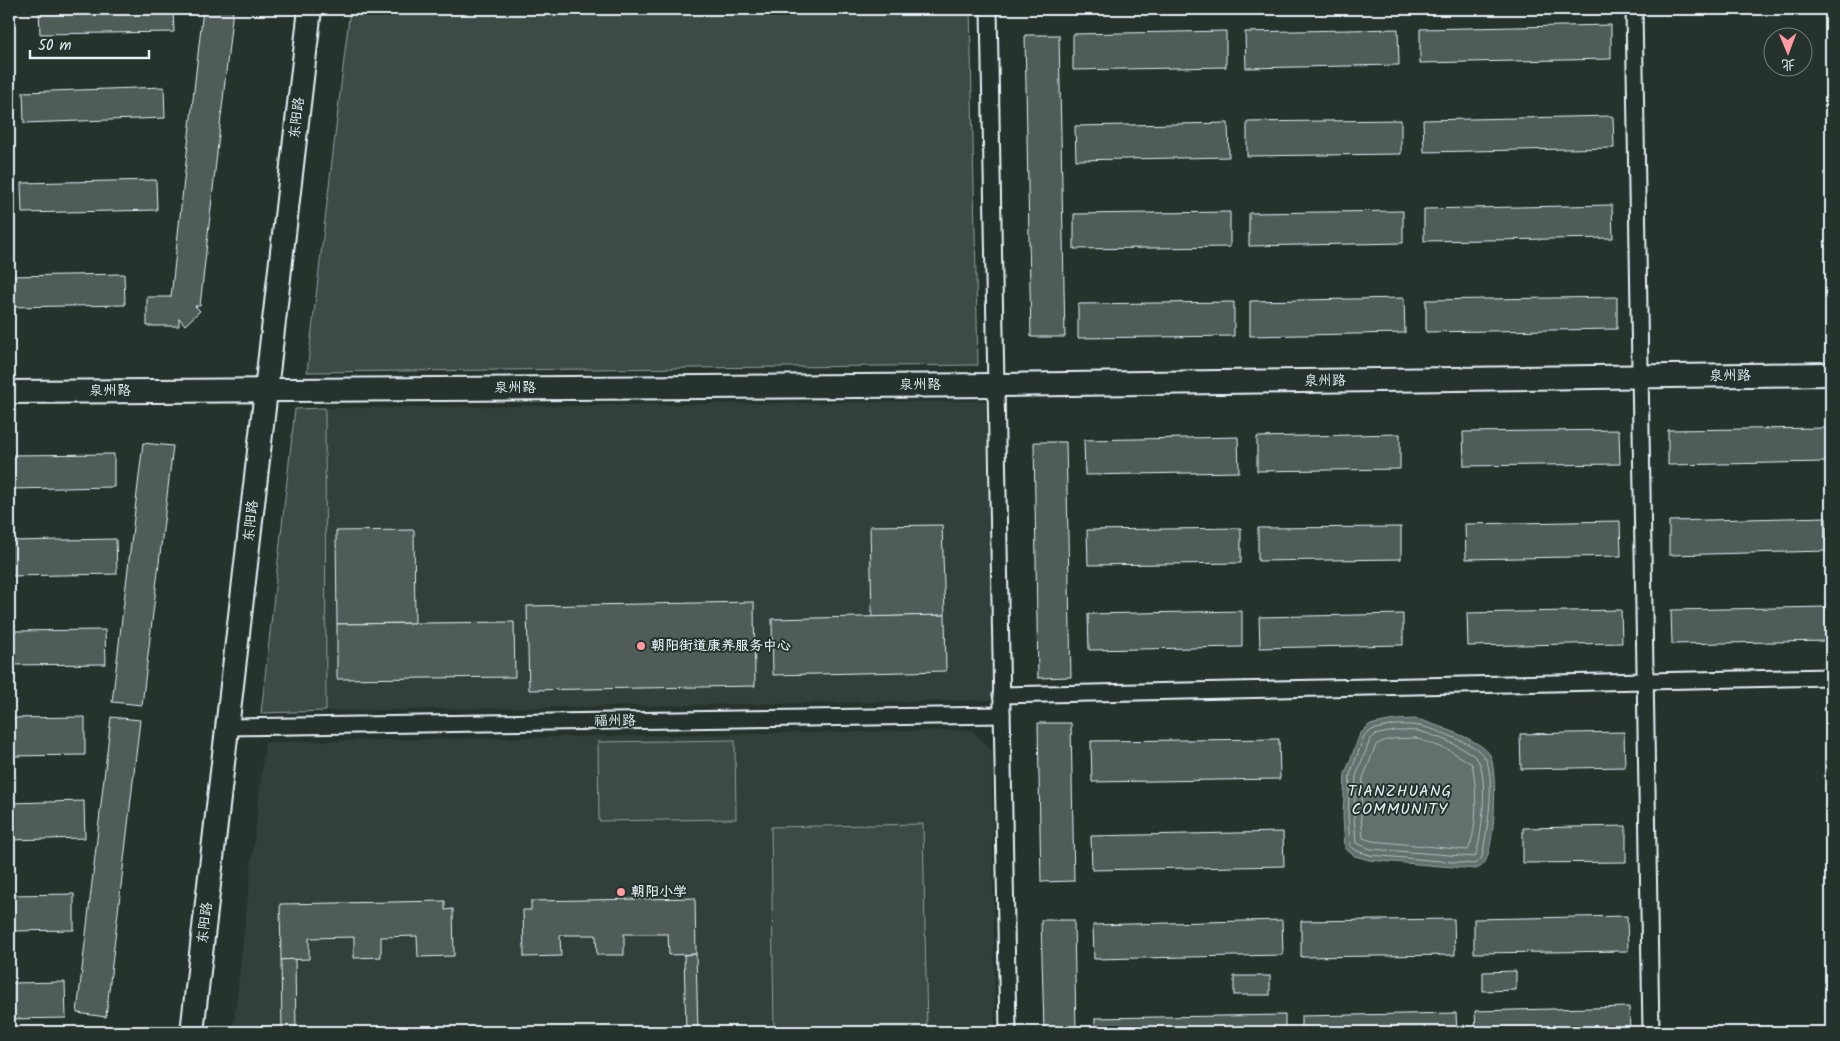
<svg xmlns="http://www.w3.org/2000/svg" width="1840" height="1041" viewBox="0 0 1840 1041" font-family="Kalam,'LXGW WenKai TC',sans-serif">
  <rect width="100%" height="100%" fill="#26332d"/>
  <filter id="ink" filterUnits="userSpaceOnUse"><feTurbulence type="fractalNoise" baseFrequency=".02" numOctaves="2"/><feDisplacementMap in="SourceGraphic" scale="10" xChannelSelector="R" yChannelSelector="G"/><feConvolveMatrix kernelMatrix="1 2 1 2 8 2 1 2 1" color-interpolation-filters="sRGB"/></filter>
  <g filter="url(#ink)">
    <g fill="#333f3a">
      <polygon points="986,401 993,700 326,711 325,408"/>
      <polygon points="972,730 992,751 995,1032 233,1032 265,742"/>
    </g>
    <g fill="#3e4b47" stroke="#939ea0">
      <polygon points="350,9 970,9 978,365 307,372"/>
      <polygon points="325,408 326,711 261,713 295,409"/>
      <polygon points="735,740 736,819 599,821 598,742"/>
      <polygon points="923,824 927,1032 774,1032 771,827"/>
    </g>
    <path fill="#636f6d" stroke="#98a3a5" d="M1417 719C1433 724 1482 740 1490 755 1498 773 1495 845 1485 862 1483 866 1480 867 1476 869L1369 860 1355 856 1345 849 1343 816 1345 774 1360 734 1369 725 1394 720Z"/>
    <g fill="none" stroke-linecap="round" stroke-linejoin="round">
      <g stroke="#b3bdc0" stroke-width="1">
        <path d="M1395 725C1419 724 1428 727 1450 736 1461 741 1476 746 1483 755 1498 772 1486 836 1482 857 1478 865 1472 864 1464 863L1370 855 1357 851 1350 846 1348 816 1350 775 1364 736 1372 730Z"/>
        <path d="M1395 731C1402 731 1411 730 1418 731 1432 734 1468 748 1477 759 1489 772 1482 841 1475 857L1371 849 1356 843 1354 816 1356 776 1370 740 1375 735Z"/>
        <path d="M1415 738 1449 750 1472 764C1477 786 1478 830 1468 850L1372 841 1363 838 1361 816 1363 778 1376 745C1386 737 1403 739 1415 738Z"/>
      </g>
    </g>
    <g fill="#505c59" stroke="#e8f1f8">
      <polygon points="39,9 173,9 174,32 40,34"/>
      <polygon points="203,9 233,9 200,306 195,306 200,311 185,325 179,318 179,326 147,326 147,297 171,297"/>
      <polygon points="1611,25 1611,59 1420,63 1420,29"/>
      <polygon points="1398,29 1399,65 1246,68 1245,32"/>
      <polygon points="1226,31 1226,67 1073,70 1073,34"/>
      <polygon points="1025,35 1059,35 1065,337 1031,337"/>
      <polygon points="164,87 165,118 24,123 23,92"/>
      <polygon points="1613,116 1614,148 1424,152 1423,120"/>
      <polygon points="1401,120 1401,154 1247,156 1247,122"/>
      <polygon points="1228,123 1229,157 1076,160 1075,126"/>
      <polygon points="156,180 157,210 22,213 21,183"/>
      <polygon points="1612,205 1613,238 1424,241 1424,209"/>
      <polygon points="1403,211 1403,243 1249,246 1249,213"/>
      <polygon points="1230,212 1230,247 1074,249 1074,214"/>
      <polygon points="124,274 125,305 9,307 9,276"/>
      <polygon points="1617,297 1617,329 1426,332 1426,300"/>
      <polygon points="1404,298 1405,333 1250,336 1250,301"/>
      <polygon points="1234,302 1234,336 1078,338 1078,304"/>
      <polygon points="1826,428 1826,462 1668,465 1668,430"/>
      <polygon points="1619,430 1620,464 1464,466 1463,432"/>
      <polygon points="1400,434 1400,469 1257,471 1257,437"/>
      <polygon points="1238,437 1239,472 1085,475 1084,440"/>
      <polygon points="1034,442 1066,442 1071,677 1038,678"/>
      <polygon points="143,443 173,446 142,705 112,702"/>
      <polygon points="114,454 114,487 9,489 9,455"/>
      <polygon points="1826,517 1827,551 1669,555 1669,521"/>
      <polygon points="1620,521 1621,556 1466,559 1465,524"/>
      <polygon points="942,525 945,615 872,617 870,526"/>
      <polygon points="1401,527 1401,559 1258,561 1258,528"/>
      <polygon points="1241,528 1241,563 1088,565 1087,530"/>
      <polygon points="414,530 415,623 337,624 336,531"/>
      <polygon points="116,539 117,574 9,576 9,541"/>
      <polygon points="754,602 755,686 529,690 527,606"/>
      <polygon points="1828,607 1828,641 1672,644 1671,610"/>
      <polygon points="1621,610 1622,643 1468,646 1467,613"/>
      <polygon points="1242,611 1242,647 1089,650 1088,614"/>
      <polygon points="1403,614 1403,645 1260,648 1259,617"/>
      <polygon points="945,615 946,671 773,675 772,619"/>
      <polygon points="514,622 515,677 337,679 337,624"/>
      <polygon points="105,630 106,664 9,665 9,631"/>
      <polygon points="85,717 85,755 9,756 9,718"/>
      <polygon points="111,717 140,720 106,1017 77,1013"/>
      <polygon points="1038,723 1071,723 1074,881 1041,882"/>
      <polygon points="1624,732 1625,767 1521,769 1520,734"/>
      <polygon points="1279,739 1280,779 1092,782 1091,741"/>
      <polygon points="84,801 85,838 9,840 9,803"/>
      <polygon points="1626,826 1626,862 1523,863 1523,828"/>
      <polygon points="1283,832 1284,866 1092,870 1091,836"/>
      <polygon points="74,894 74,930 9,931 9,895"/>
      <polygon points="695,898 696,954 669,955 668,934 624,934 624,955 597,955 596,935 560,935 561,956 524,957 523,910 531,910 531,901"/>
      <polygon points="445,901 445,910 453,909 454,956 418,957 417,936 381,937 381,957 354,958 354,937 309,938 309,959 281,960 280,904"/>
      <polygon points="1627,916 1628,951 1474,953 1474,919"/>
      <polygon points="1454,919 1455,955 1301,957 1301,921"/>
      <polygon points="1041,920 1074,920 1076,1032 1044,1032"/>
      <polygon points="1282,920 1283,955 1094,959 1093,925"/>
      <polygon points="696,954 698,1032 686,1032 684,955"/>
      <polygon points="295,959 296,1032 282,1032 281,960"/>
      <polygon points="1516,971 1516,990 1483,991 1483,972"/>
      <rect x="1234" y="976" width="36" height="19"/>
      <polygon points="65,982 66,1018 9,1019 9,983"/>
      <polygon points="1629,1007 1630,1032 1476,1032 1475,1011"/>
      <polygon points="1456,1013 1457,1032 1301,1032 1301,1016"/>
      <polygon points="1285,1015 1285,1032 1095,1032 1095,1018"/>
    </g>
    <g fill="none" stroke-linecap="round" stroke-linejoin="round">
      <defs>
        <g id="street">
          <polyline points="989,9 1008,1032"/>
          <polyline points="1634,9 1651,1032"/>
          <polyline points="1001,695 1831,677"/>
          <polyline points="228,727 1002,715"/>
        </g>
        <g id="secondary">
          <polyline points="9,392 996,385 1831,374"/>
          <polyline points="192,1032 310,9"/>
        </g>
      </defs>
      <use href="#street" stroke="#e8f1f8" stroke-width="19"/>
      <use href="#secondary" stroke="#e8f1f8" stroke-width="26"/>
      <use href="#street" stroke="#26332d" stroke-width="15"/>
      <use href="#secondary" stroke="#26332d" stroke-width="22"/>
    </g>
  </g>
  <g fill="#ff9aa2" stroke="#26332d" stroke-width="2">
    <circle cx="641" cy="646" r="5"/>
    <circle cx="621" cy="892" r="5"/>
  </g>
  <g text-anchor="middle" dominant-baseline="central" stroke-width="4" stroke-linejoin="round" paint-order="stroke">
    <g font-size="14" fill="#e8f1f8" stroke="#26332d">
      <text transform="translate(297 118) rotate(-83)">东阳路</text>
      <text transform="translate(1730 376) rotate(-1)">泉州路</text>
      <text transform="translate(1325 381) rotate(-1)">泉州路</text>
      <text x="920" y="385">泉州路</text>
      <text x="515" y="388">泉州路</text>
      <text x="110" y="391">泉州路</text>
      <text transform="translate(251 521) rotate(-84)">东阳路</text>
      <text transform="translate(615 721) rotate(-1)">福州路</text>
      <text transform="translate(205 923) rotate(-83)">东阳路</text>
    </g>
    <g font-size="14" font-weight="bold" fill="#e8f1f8" stroke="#26332d" text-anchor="start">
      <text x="651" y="646">朝阳街道康养服务中心</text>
      <text x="631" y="892">朝阳小学</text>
    </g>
    <g font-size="16" letter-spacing="1" fill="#e8f1f8" stroke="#26332d">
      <text x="1400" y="791">TIANZHUANG<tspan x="1400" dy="18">COMMUNITY</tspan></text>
    </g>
  </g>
  <rect width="1840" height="1041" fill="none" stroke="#26332d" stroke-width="30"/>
  <rect x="15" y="15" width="1810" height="1011" fill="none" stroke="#e8f1f8" stroke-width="2" filter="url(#ink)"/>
  <g transform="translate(1788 52) rotate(179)"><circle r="24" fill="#26332d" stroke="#747f7e"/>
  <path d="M0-4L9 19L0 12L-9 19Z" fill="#ff9aa2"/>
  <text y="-8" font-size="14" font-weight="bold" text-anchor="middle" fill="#e8f1f8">北</text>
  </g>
  <path d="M30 50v8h119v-8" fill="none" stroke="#e8f1f8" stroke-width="2.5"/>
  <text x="38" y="50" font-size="15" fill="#e8f1f8" stroke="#26332d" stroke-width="4" paint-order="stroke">50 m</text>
</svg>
